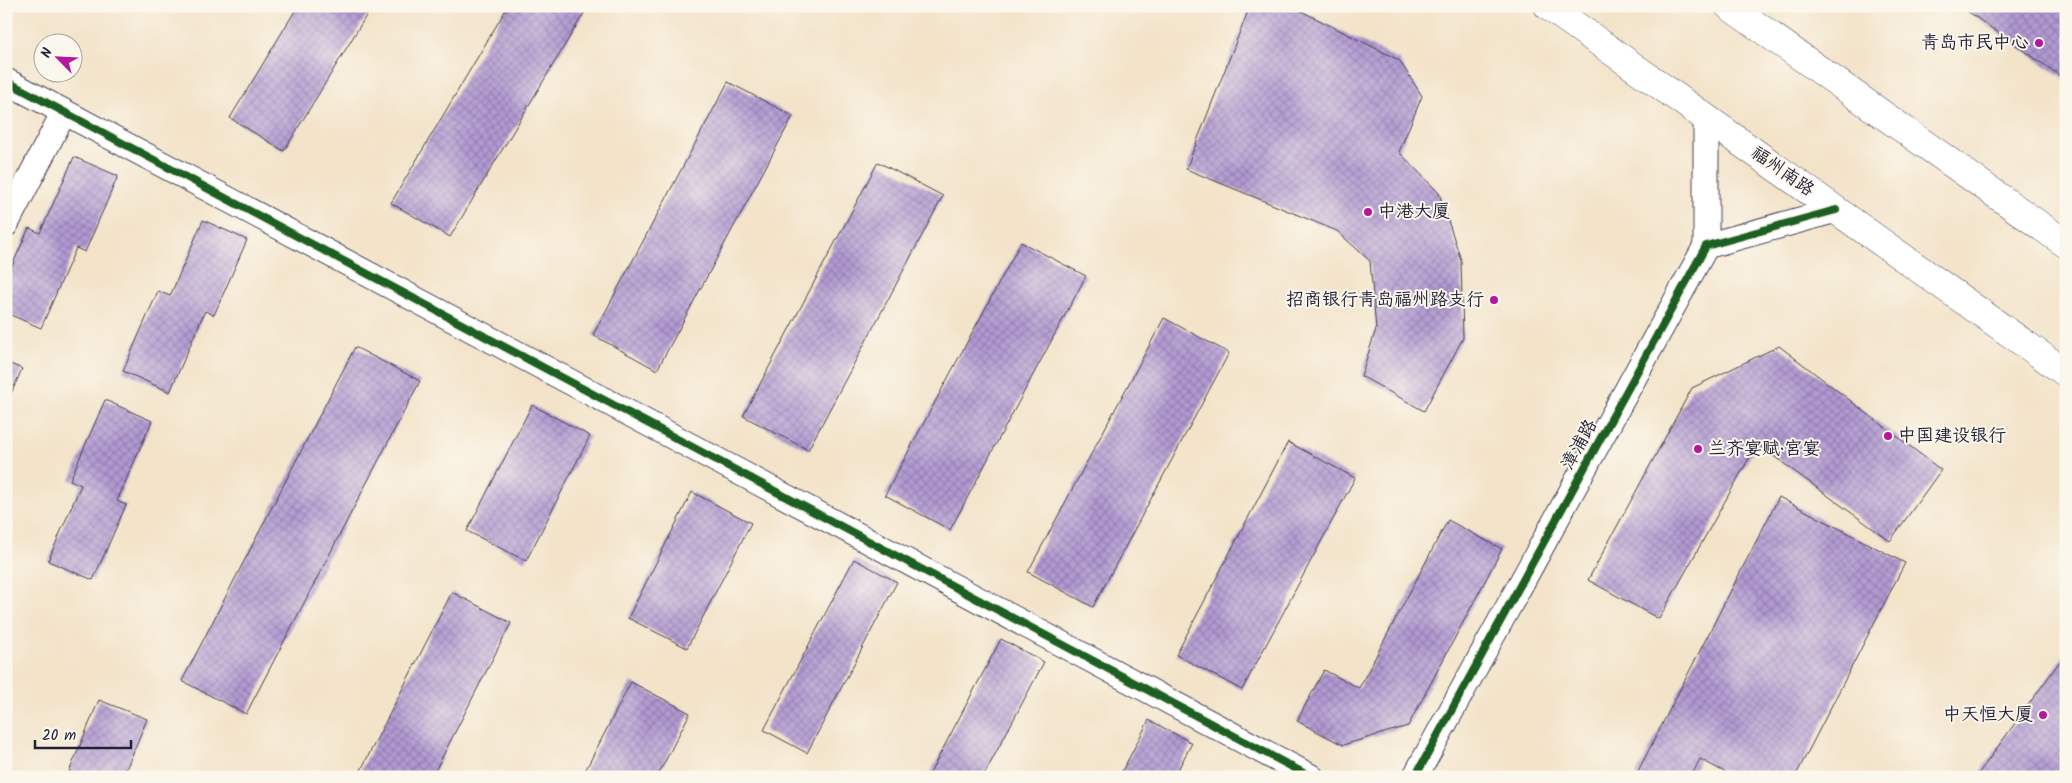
<svg xmlns="http://www.w3.org/2000/svg" width="2072" height="783" viewBox="0 0 2072 783" font-family="Kalam,'LXGW WenKai TC',sans-serif">
  <defs>
    <pattern id="building-cross-hatch" width="8" height="8" patternUnits="userSpaceOnUse" patternTransform="scale(1.25)"><rect width="8" height="8" fill="#b29ad3"/><path d="M0 0l8 8M0 8l8-8" fill="none" stroke="#907dac"/></pattern>
  </defs>
  <rect width="100%" height="100%" fill="#fbf7ec"/>
  <filter id="ink" filterUnits="userSpaceOnUse"><feTurbulence type="fractalNoise" baseFrequency=".02" numOctaves="2"/><feDisplacementMap in="SourceGraphic" scale="10" xChannelSelector="R" yChannelSelector="G"/><feConvolveMatrix kernelMatrix="1 2 1 2 8 2 1 2 1" color-interpolation-filters="sRGB"/></filter>
  <filter id="wash" filterUnits="userSpaceOnUse"><feTurbulence type="fractalNoise" baseFrequency=".0096" numOctaves="4" result="noise"/><feDisplacementMap in="SourceGraphic" scale="20" xChannelSelector="R" yChannelSelector="G"/><feGaussianBlur stdDeviation="1.12" result="paint"/><feColorMatrix in="noise" values="0 0 0 0 0 0 0 0 0 0 0 0 0 0 0 0 0 1.4 0 .05"/><feComposite in="paint" operator="in"/></filter>
  <g filter="url(#wash)">
    <rect width="100%" height="100%" fill="#f3e3c9"/>
    <g id="blocks">
      <g fill="url(#building-cross-hatch)">
        <polygon points="298,6 372,6 284,151 230,118"/>
        <polygon points="508,6 573,6 584,13 450,237 391,203"/>
        <polygon points="1250,6 1291,6 1399,60 1422,96 1399,152 1439,193 1461,260 1463,338 1424,411 1361,376 1376,329 1370,261 1337,231 1186,169"/>
        <polygon points="1960,6 2066,6 2066,80"/>
        <polygon points="728,82 793,116 657,370 593,335"/>
        <polygon points="74,157 118,176 85,252 76,248 41,328 6,313 6,279 29,228 40,233"/>
        <polygon points="878,162 943,196 808,450 743,416"/>
        <polygon points="203,220 247,240 214,315 205,311 170,392 123,371 158,291 170,296"/>
        <polygon points="1021,242 1086,276 950,530 885,495"/>
        <polygon points="1164,318 1229,353 1093,607 1028,572"/>
        <polygon points="1779,346 1941,470 1890,541 1757,444 1659,619 1588,580 1692,388"/>
        <polygon points="355,347 420,381 246,714 182,681"/>
        <polygon points="6,362 22,369 6,405"/>
        <polygon points="105,400 152,421 117,501 126,505 93,580 48,561 81,485 70,480"/>
        <polygon points="532,405 590,436 526,561 467,531"/>
        <polygon points="1288,442 1355,478 1242,690 1176,655"/>
        <polygon points="692,492 751,523 687,648 628,618"/>
        <polygon points="1779,497 1905,563 1795,777 1734,777 1700,759 1691,777 1635,777"/>
        <polygon points="1448,520 1502,549 1408,726 1343,745 1297,721 1324,670 1359,688"/>
        <polygon points="854,559 897,582 807,753 764,730"/>
        <polygon points="452,592 511,623 432,777 374,777 361,770"/>
        <polygon points="1001,639 1044,662 983,777 928,777"/>
        <polygon points="2066,653 2066,777 1976,777"/>
        <polygon points="631,682 690,713 657,777 582,777"/>
        <polygon points="99,700 147,719 123,777 67,777"/>
        <polygon points="1149,720 1192,743 1174,777 1119,777"/>
      </g>
    </g>
  </g>
  <g filter="url(#ink)">
    <use href="#blocks" fill-opacity="0" stroke="#413f50" stroke-width="1"/>
    <g fill="none" stroke-linecap="round" stroke-linejoin="round">
      <defs>
        <g id="street">
          <polyline points="6,81 1311,777"/>
          <polyline points="6,224 64,112"/>
          <polyline points="1706,246 1706,118"/>
          <polyline points="1415,777 1706,246 1836,210"/>
        </g>
        <g id="primary">
          <polyline points="1548,6 2066,373"/>
          <polyline points="1729,6 2066,244"/>
        </g>
      </defs>
      <use href="#street" stroke="#413f50" stroke-width="27"/>
      <use href="#primary" stroke="#413f50" stroke-width="29"/>
      <use href="#street" stroke="#fff" stroke-width="25"/>
      <use href="#primary" stroke="#fff" stroke-width="28"/>
      <defs>
        <g id="cycleway">
          <polyline points="6,81 1311,777"/>
          <polyline points="1415,777 1706,246 1836,210"/>
        </g>
      </defs>
      <use href="#cycleway" stroke="#fbf7ec" stroke-width="11"/>
      <use href="#cycleway" stroke="#1b5e20" stroke-width="8"/>
    </g>
  </g>
  <g fill="#b5179e" stroke="#fbf7ec" stroke-width="2">
    <circle cx="2039" cy="43" r="5"/>
    <circle cx="1368" cy="212" r="5"/>
    <circle cx="1494" cy="300" r="5"/>
    <circle cx="1888" cy="436" r="5"/>
    <circle cx="1698" cy="449" r="5"/>
    <circle cx="2043" cy="715" r="5"/>
  </g>
  <g text-anchor="middle" dominant-baseline="central" stroke-width="4" stroke-linejoin="round" paint-order="stroke">
    <g font-size="18" fill="#22223b" stroke="#fbf7ec" text-anchor="end">
      <text x="2029" y="43">青岛市民中心</text>
      <text x="1378" y="212" text-anchor="start">中港大厦</text>
      <text x="1484" y="300">招商银行青岛福州路支行</text>
      <text x="1898" y="436" text-anchor="start">中国建设银行</text>
      <text x="1708" y="449" text-anchor="start">兰齐宴赋·宫宴</text>
      <text x="2033" y="715">中天恒大厦</text>
    </g>
    <g font-size="18" fill="#22223b" stroke="#fbf7ec">
      <text transform="translate(1782 172) rotate(35)">福州南路</text>
      <text transform="translate(1580 445) rotate(-61)">漳浦路</text>
    </g>
  </g>
  <rect width="2072" height="783" fill="none" stroke="#fbf7ec" stroke-width="25"/>
  <g transform="translate(58 58) rotate(294)"><circle r="24" fill="#fbf7ec" stroke="#a4a2a5"/>
  <path d="M0-4L9 19L0 12L-9 19Z" fill="#b5179e"/>
  <text y="-8" font-size="14" font-weight="bold" text-anchor="middle" fill="#22223b">N</text>
  </g>
  <path d="M35 740v8h96v-8" fill="none" stroke="#22223b" stroke-width="2.5"/>
  <text x="42" y="740" font-size="15" fill="#22223b" stroke="#fbf7ec" stroke-width="4" paint-order="stroke">20 m</text>
</svg>
